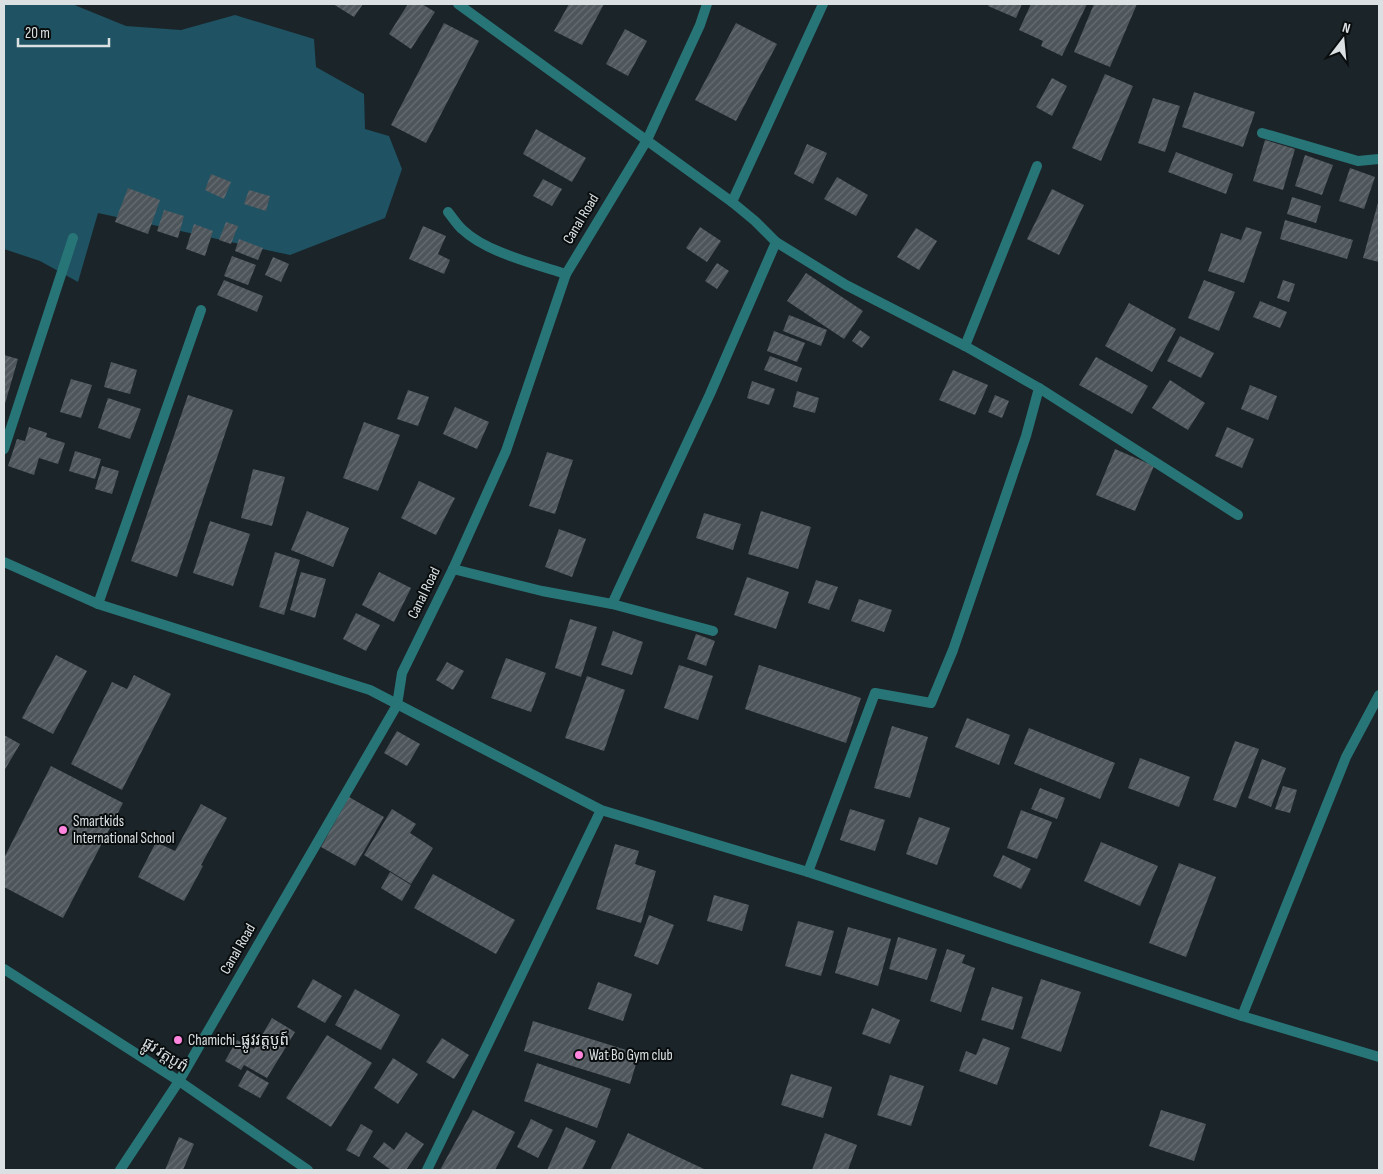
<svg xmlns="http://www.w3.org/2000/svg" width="1383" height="1174" viewBox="0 0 1383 1174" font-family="'Sofia Sans Condensed','Noto Sans Khmer',sans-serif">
  <defs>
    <pattern id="building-hatch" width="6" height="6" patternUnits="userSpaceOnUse" patternTransform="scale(1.25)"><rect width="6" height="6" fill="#4e565c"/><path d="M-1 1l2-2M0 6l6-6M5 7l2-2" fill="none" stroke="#676e73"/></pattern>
  </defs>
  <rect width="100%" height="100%" fill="#1b2428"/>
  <polygon fill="#1f5262" points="4,4 72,4 126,26 181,30 235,15 314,39 316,67 364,94 365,129 389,136 402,169 385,218 290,255 98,213 78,282 40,261 4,249"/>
  <g fill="url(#building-hatch)">
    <polygon points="333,4 363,4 354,17"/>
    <polygon points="408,4 422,4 435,12 411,49 389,34"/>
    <polygon points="569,4 604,4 582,45 554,31"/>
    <polygon points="989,4 1022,4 1016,18 988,6"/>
    <polygon points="1031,4 1087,4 1062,56 1041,46 1043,41 1019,30"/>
    <polygon points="1094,4 1137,4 1110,67 1074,52"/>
    <polygon points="444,23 479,41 426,143 391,125"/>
    <polygon points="736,23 777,44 736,121 695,100"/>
    <polygon points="625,29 647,41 628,76 606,64"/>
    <polygon points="1105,74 1133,86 1101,161 1072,148"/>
    <polygon points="1052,78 1067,86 1052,116 1036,107"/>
    <polygon points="1194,92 1255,112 1243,147 1182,127"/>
    <polygon points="1153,98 1180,106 1165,152 1138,143"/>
    <polygon points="536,129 586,158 572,182 523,154"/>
    <polygon points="1265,140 1295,149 1283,190 1253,181"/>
    <polygon points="807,144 827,153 813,184 794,174"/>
    <polygon points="1176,152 1233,174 1226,194 1168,172"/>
    <polygon points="1305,155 1333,165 1322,195 1295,186"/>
    <polygon points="1350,168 1375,177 1364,209 1339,201"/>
    <polygon points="211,174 231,182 224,199 205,190"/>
    <polygon points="837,177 868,195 856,216 824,199"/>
    <polygon points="543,179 562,189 552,206 533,196"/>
    <polygon points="128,188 160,200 148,234 115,222"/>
    <polygon points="1052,189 1084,205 1059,255 1027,239"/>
    <polygon points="249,190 270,196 266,211 244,204"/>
    <polygon points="1292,197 1321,206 1316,223 1287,214"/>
    <polygon points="1379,199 1379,262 1363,258"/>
    <polygon points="164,210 184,216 178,238 157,231"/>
    <polygon points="1285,220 1353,240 1347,259 1280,239"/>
    <polygon points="226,222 238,226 231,244 219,240"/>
    <polygon points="194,224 213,231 205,256 186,249"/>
    <polygon points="423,226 446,236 438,254 450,260 444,274 409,259"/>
    <polygon points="700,227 721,241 707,262 686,248"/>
    <polygon points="1246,227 1262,232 1244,283 1208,271 1221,233 1241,240"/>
    <polygon points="916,228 937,241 919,270 897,257"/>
    <polygon points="239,239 263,248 258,260 235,251"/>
    <polygon points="232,256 256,265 248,285 224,276"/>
    <polygon points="273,257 289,264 281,282 265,275"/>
    <polygon points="717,263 729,271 717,289 705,281"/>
    <polygon points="806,273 863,311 844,339 787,301"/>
    <polygon points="224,280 263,296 257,312 217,295"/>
    <polygon points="1204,280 1235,292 1219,331 1188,318"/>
    <polygon points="1283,280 1295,284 1289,302 1277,298"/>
    <polygon points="1260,301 1287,312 1280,328 1253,317"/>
    <polygon points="1129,303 1176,329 1152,372 1105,346"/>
    <polygon points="789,315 827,330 821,346 783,331"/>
    <polygon points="860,330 870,337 862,348 852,341"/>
    <polygon points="774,331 805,343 797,362 767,351"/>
    <polygon points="1180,336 1214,353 1201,378 1167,361"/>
    <polygon points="4,355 18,359 4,407"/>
    <polygon points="770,356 802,368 797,382 764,370"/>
    <polygon points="1096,357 1148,386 1132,414 1079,385"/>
    <polygon points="111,362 137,370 130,394 104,387"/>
    <polygon points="953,370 988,385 975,415 939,400"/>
    <polygon points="71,379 92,385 81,418 60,412"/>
    <polygon points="1170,380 1205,403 1188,430 1152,408"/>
    <polygon points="752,381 775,389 769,405 747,398"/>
    <polygon points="1250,385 1277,396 1268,420 1241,409"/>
    <polygon points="408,390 429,397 418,426 397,419"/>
    <polygon points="797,391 819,398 815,413 793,407"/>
    <polygon points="188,395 233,410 177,577 131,561"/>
    <polygon points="995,395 1009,401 1002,418 988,412"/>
    <polygon points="108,398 141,409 130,439 98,428"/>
    <polygon points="455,407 489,422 477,449 443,434"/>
    <polygon points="364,422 400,435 378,491 343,478"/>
    <polygon points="29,427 47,433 46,437 65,443 58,464 39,458 34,475 8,466 17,439 25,441"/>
    <polygon points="1227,427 1254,439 1242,468 1215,456"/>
    <polygon points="1115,449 1154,466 1135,511 1096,495"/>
    <polygon points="75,451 101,459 95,479 69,471"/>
    <polygon points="547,452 573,460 555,514 529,506"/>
    <polygon points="102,466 119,471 112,494 95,489"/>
    <polygon points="253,469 285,477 272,526 241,518"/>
    <polygon points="419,481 455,498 436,535 401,518"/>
    <polygon points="307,511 349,528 333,567 291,550"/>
    <polygon points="761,511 811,527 798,569 748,554"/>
    <polygon points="704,513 741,524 733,550 696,538"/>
    <polygon points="210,521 250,534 233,586 193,573"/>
    <polygon points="559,529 586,539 572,577 545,567"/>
    <polygon points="275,552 300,560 284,615 259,607"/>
    <polygon points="301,572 326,579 315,618 290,610"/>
    <polygon points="379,572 411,588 394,622 362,605"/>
    <polygon points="747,577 789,592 776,629 734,615"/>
    <polygon points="816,580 838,587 829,610 808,603"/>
    <polygon points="859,599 892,610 884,632 851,621"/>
    <polygon points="356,613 380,625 366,651 343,639"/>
    <polygon points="570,619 597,627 581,677 555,668"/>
    <polygon points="613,631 643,642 632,675 601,665"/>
    <polygon points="696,634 715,641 706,666 687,659"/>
    <polygon points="56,655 87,671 53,734 22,718"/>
    <polygon points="506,658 546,673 531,712 491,698"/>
    <polygon points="447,662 464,671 453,690 436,680"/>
    <polygon points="679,665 713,676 698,720 664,708"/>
    <polygon points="759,665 861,698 846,743 745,709"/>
    <polygon points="134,675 171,694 122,790 71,764 112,682 127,689"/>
    <polygon points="587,676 625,690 604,751 565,738"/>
    <polygon points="967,718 1010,735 999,765 955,747"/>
    <polygon points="892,726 928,737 910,798 874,788"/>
    <polygon points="1029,728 1115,763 1100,799 1014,764"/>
    <polygon points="397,731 420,744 407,766 384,753"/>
    <polygon points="4,735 20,744 4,771"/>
    <polygon points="1235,741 1259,749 1236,808 1213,800"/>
    <polygon points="1140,758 1190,777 1179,807 1128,788"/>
    <polygon points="1262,759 1286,768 1271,807 1248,798"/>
    <polygon points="51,766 123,803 63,918 4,887 4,858"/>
    <polygon points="1283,786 1297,790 1290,813 1275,809"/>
    <polygon points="1040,788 1065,798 1057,819 1031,809"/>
    <polygon points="349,797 384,817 355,866 321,847"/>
    <polygon points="201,804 227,818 201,865 203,866 184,901 138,877 156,842 175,851"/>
    <polygon points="392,809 416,824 410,833 433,848 411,884 364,855"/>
    <polygon points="850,809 885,820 875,851 840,840"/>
    <polygon points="1021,810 1052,822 1037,859 1007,848"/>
    <polygon points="919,817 950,828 937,865 906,854"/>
    <polygon points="1101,842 1158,866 1140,906 1084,881"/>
    <polygon points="615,844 639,851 635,864 656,871 641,923 596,909"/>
    <polygon points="1003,855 1031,869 1021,889 993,876"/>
    <polygon points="1179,863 1216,877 1186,957 1149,943"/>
    <polygon points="390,872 411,885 402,901 381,888"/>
    <polygon points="433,874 515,920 496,954 414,908"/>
    <polygon points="714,895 749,905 742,931 707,921"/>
    <polygon points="649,915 674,925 658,965 634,956"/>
    <polygon points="798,921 834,931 821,976 785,966"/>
    <polygon points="848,927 891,939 878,986 835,973"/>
    <polygon points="898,937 937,949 927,980 889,969"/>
    <polygon points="947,949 965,955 962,963 975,968 961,1012 930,1001"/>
    <polygon points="313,979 342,996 325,1023 297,1007"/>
    <polygon points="1041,979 1081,992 1061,1052 1021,1038"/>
    <polygon points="598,982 632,994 623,1021 588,1009"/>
    <polygon points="992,987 1023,997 1013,1030 981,1020"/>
    <polygon points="355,989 400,1015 381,1050 335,1025"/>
    <polygon points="872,1008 900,1020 890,1044 862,1034"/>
    <polygon points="272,1018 295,1032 267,1078 244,1065 241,1070 225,1061 237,1040 254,1049"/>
    <polygon points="533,1021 639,1054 630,1084 524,1051"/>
    <polygon points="327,1035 372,1063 331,1127 286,1098"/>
    <polygon points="442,1038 469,1055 454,1079 426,1062"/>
    <polygon points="983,1038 1010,1048 997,1085 959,1071 966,1051 976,1055"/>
    <polygon points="393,1058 418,1074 398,1104 374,1088"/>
    <polygon points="537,1063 611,1089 597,1128 524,1101"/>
    <polygon points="247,1070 269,1083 260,1098 238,1086"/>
    <polygon points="791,1074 832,1087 823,1118 781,1105"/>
    <polygon points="890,1075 924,1086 911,1126 877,1115"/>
    <polygon points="473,1110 515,1132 495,1170 440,1170"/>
    <polygon points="1161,1110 1206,1124 1194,1161 1149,1146"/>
    <polygon points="531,1119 553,1130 538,1158 517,1147"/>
    <polygon points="361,1124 373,1131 359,1157 346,1150"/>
    <polygon points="566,1127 596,1141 582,1170 547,1170"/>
    <polygon points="406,1132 424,1144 406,1170 391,1170 373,1157 384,1142 394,1150"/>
    <polygon points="628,1133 706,1170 610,1170"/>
    <polygon points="825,1133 857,1145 848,1170 812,1170"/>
    <polygon points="179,1137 194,1144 183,1170 165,1170"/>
  </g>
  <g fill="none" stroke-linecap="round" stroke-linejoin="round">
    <polyline stroke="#287578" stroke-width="10" points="427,1170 601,810"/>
    <g stroke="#287578" stroke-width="10">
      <polyline points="458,4 732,202 755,221 776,242 846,285 965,346 1039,388 1238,515"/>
      <polyline points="1262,133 1358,161 1379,159"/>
      <polyline points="732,202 823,4"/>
      <path d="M448 212C453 218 457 225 463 230 486 252 535 264 566 274"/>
      <polyline points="965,346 1037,166"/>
      <polyline points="4,449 73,238"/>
      <polyline points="4,562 98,604 370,690 601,810 808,872 1242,1016 1379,1057"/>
      <polyline points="453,569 542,591 612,604 713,631"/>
      <polyline points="98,604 201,310"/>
      <polyline points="612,604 710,394 776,242"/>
      <polyline points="808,872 875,693 931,703 953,650 1026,436 1039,388"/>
      <polyline points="4,969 179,1081 308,1170"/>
      <polyline points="1242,1016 1346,757 1379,695"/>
      <polyline points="120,1170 179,1081 397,705 402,673 453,569 506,451 566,274 647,140 700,25 707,4"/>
    </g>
  </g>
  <g fill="#ff85df" stroke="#090d0e" stroke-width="2">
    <circle cx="63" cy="830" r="5"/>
    <circle cx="178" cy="1040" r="5"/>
    <circle cx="579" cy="1055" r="5"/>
  </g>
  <g text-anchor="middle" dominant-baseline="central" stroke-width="4" stroke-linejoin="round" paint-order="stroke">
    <g font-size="15" fill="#dbe1e3" stroke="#090d0e">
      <text transform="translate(581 219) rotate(-59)">Canal Road</text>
      <text transform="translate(424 593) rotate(-64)">Canal Road</text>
      <text transform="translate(238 949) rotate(-60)">Canal Road</text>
      <text transform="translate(165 1055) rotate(33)">ផ្លូវ វត្តបូព៌</text>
    </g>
    <g font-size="15" fill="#dbe1e3" stroke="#090d0e" text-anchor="start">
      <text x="73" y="821">Smartkids<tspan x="73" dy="17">International School</tspan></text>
      <text x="188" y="1040">Chamichi_ផ្លូវវត្តបូព៍</text>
      <text x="589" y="1055">Wat Bo Gym club</text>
    </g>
  </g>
  <rect width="1383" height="1174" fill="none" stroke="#dbe1e3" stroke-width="10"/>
  <g transform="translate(1343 40) rotate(16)" stroke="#090d0e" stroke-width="4" paint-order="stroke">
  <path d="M0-4L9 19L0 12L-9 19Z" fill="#dbe1e3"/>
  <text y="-8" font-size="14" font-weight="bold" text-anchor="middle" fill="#dbe1e3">N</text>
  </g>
  <path d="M18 38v8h91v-8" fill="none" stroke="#dbe1e3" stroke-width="2.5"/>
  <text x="25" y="38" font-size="15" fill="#dbe1e3" stroke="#090d0e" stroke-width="4" paint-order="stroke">20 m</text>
</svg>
